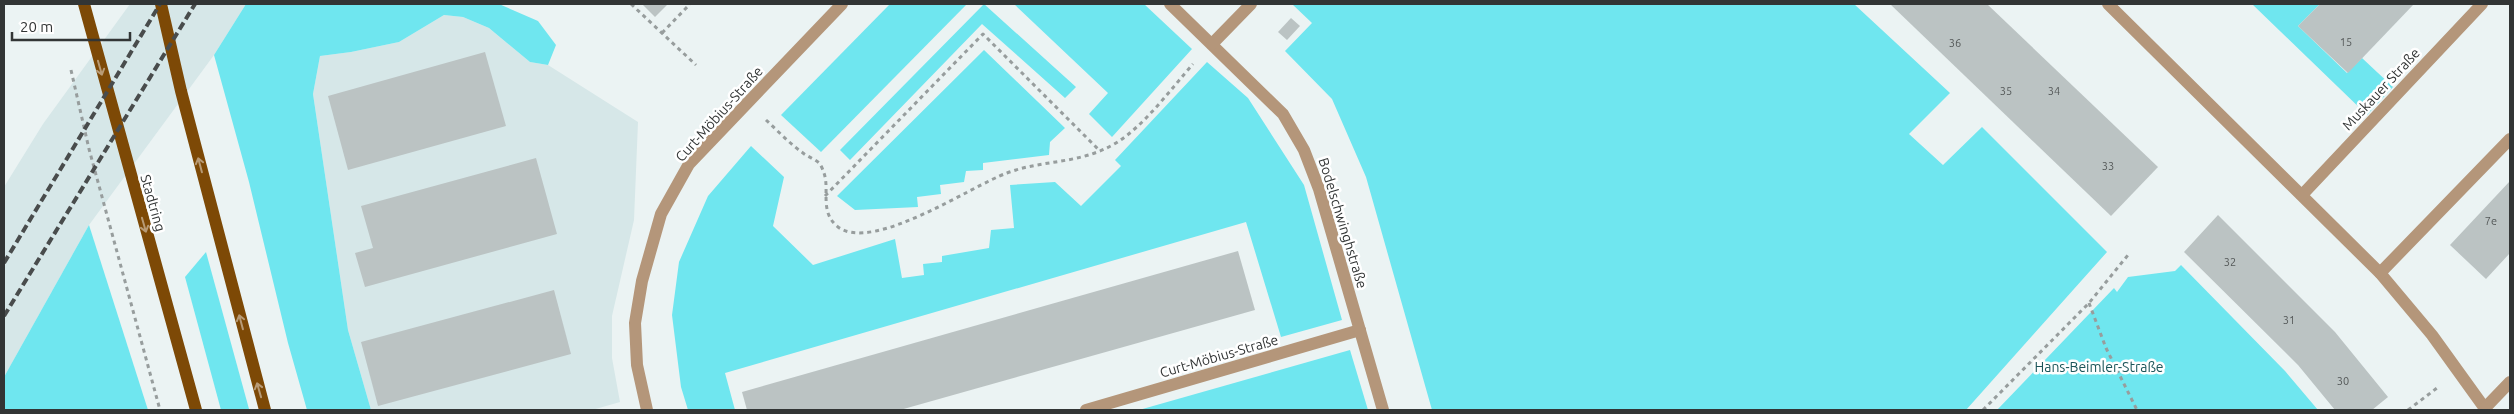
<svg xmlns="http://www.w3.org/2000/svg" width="2514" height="414" viewBox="0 0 2514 414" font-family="Ubuntu,sans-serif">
  <rect width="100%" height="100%" fill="#ebf3f3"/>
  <g fill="#d6e7e8">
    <polygon points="130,4 246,4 214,55 89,225 4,377 4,187 43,124"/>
    <polygon points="444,15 463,17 489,28 530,62 548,65 638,122 634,220 612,316 612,358 620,402 592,410 371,410 348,330 313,94 320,56 351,52 399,42"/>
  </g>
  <g fill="#6fe6ef">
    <polygon points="246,4 499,4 538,21 556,45 548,65 530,62 489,28 463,17 444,15 399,42 351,52 320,56 313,94 348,330 371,410 307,410 288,343 249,182 214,55"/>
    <polygon points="890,4 967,4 821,152 781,115"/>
    <polygon points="984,4 1076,87 1065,98 982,24 850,160 840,150"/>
    <polygon points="1014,4 1144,4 1192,49 1112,137 1089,114 1108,93"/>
    <polygon points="1292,4 1854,4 1950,93 1909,134 1943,165 1982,127 2107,252 1966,410 1432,410 1366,177 1332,99 1285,51 1312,23"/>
    <polygon points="2252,4 2320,4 2298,26 2347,73 2362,58 2393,87 2367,115"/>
    <polygon points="984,50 1065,128 1050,142 1049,155 983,163 983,170 966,171 964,182 940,185 941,194 917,197 918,207 855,210 837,196"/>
    <polygon points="1207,62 1248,98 1304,185 1342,320 1281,337 1246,222 725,373 735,410 688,410 681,387 672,315 679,262 708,196 751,146 784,177 773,226 813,265 895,239 902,278 924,275 923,264 942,262 942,256 989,248 991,230 1014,228 1010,185 1055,182 1081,206 1121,166 1115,160"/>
    <polygon points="89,225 148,410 4,410 4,377"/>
    <polygon points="206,252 249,409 248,410 221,410 185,277"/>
    <polygon points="2181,265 2285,371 2318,410 1997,410 2114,288 2117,292 2128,277 2175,271"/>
    <polygon points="1350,350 1368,410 1139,410"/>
  </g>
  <g fill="#bbc3c3">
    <polygon points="642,4 668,4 655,17"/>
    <polygon points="1890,4 1987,4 2158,167 2111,216"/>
    <polygon points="2320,4 2414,4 2348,73 2298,26"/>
    <polygon points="1291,18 1300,26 1287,40 1278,32"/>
    <polygon points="485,52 506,126 348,170 328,96"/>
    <polygon points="536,158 557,234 365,287 355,253 373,248 361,206"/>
    <polygon points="2510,181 2510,253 2486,279 2450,245"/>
    <polygon points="2218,215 2335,332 2388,397 2372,410 2335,410 2298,365 2184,252"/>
    <polygon points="1238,251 1255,310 900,410 747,410 742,392"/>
    <polygon points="554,290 571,354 378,406 361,342"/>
  </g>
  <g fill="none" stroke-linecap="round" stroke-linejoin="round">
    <g stroke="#979d9d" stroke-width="3" stroke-dasharray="4 4" stroke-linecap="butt">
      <polyline points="631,4 696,65"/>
      <polyline points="662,33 690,4"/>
      <polyline points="71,70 89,149 160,410"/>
      <path d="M766 120C778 131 790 144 803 153 808 157 815 159 819 163 821 165 823 170 824 173 830 190 819 212 838 227 873 253 971 186 1007 173 1044 159 1079 165 1116 143 1144 126 1171 89 1193 64"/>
      <polyline points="825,196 983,34 1100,151"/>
      <polyline points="2089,303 2106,348 2137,410"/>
      <polyline points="1983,410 2089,303 2128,255"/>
      <polyline points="2408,410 2437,388"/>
    </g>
    <polyline stroke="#b4967a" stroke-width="12" points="1086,410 1360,330"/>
    <g stroke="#b4967a" stroke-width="12">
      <polyline points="1170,4 1283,114 1304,150 1319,189 1383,410"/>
      <polyline points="2108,4 2380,273 2432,335 2486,410"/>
      <polyline points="1212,44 1251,4"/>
      <polyline points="2302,195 2482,4"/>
      <polyline points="2380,273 2510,139"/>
      <polyline points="2485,408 2510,382"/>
      <polyline points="647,410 637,365 635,323 642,281 661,214 689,164 842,4"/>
    </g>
    <g stroke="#7d4906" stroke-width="12">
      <polyline points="84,4 196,410"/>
      <polyline points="161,4 181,91 265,410"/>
    </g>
    <g stroke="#494c4c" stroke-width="4" stroke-dasharray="8 4" stroke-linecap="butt">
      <polyline points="4,263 160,4"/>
      <polyline points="4,316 195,4"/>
    </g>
  </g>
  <defs><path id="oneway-shaft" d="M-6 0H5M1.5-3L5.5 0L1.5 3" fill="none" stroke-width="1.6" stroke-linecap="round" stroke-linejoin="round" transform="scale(1.25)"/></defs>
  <g stroke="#b89b76">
    <use href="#oneway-shaft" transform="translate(100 68) rotate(74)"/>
    <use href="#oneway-shaft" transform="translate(200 165) rotate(-105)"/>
    <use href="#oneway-shaft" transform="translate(144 225) rotate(74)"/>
    <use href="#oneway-shaft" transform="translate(241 322) rotate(-105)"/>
    <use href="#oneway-shaft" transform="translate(259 390) rotate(-106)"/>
  </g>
  <g text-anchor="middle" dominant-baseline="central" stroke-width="5" stroke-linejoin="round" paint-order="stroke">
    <g font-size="11" fill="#545858">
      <text x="2346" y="42">15</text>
      <text x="1955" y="43">36</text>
      <text x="2006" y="91">35</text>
      <text x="2054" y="91">34</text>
      <text x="2108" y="166">33</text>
      <text x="2491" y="221">7e</text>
      <text x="2230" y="262">32</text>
      <text x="2289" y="320">31</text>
      <text x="2343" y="381">30</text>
    </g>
    <g font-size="14" fill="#323535" stroke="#fff">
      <text transform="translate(2381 89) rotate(-47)">Muskauer Straße</text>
      <text transform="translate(719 114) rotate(-48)">Curt-Möbius-Straße</text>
      <text transform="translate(153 203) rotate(74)">Stadtring</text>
      <text transform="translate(1343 223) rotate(73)">Bodelschwinghstraße</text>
      <text transform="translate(1219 356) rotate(-16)">Curt-Möbius-Straße</text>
    </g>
    <g font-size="14" fill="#1b5559" stroke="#fff">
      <text x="2099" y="367">Hans-Beimler-Straße</text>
    </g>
  </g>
  <rect width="2514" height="414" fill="none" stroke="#323535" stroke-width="10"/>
  <path d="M12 32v8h118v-8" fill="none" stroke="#323535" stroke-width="2.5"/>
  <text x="20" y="32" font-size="15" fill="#323535" stroke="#ffffff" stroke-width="4" paint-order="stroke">20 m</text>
</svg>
